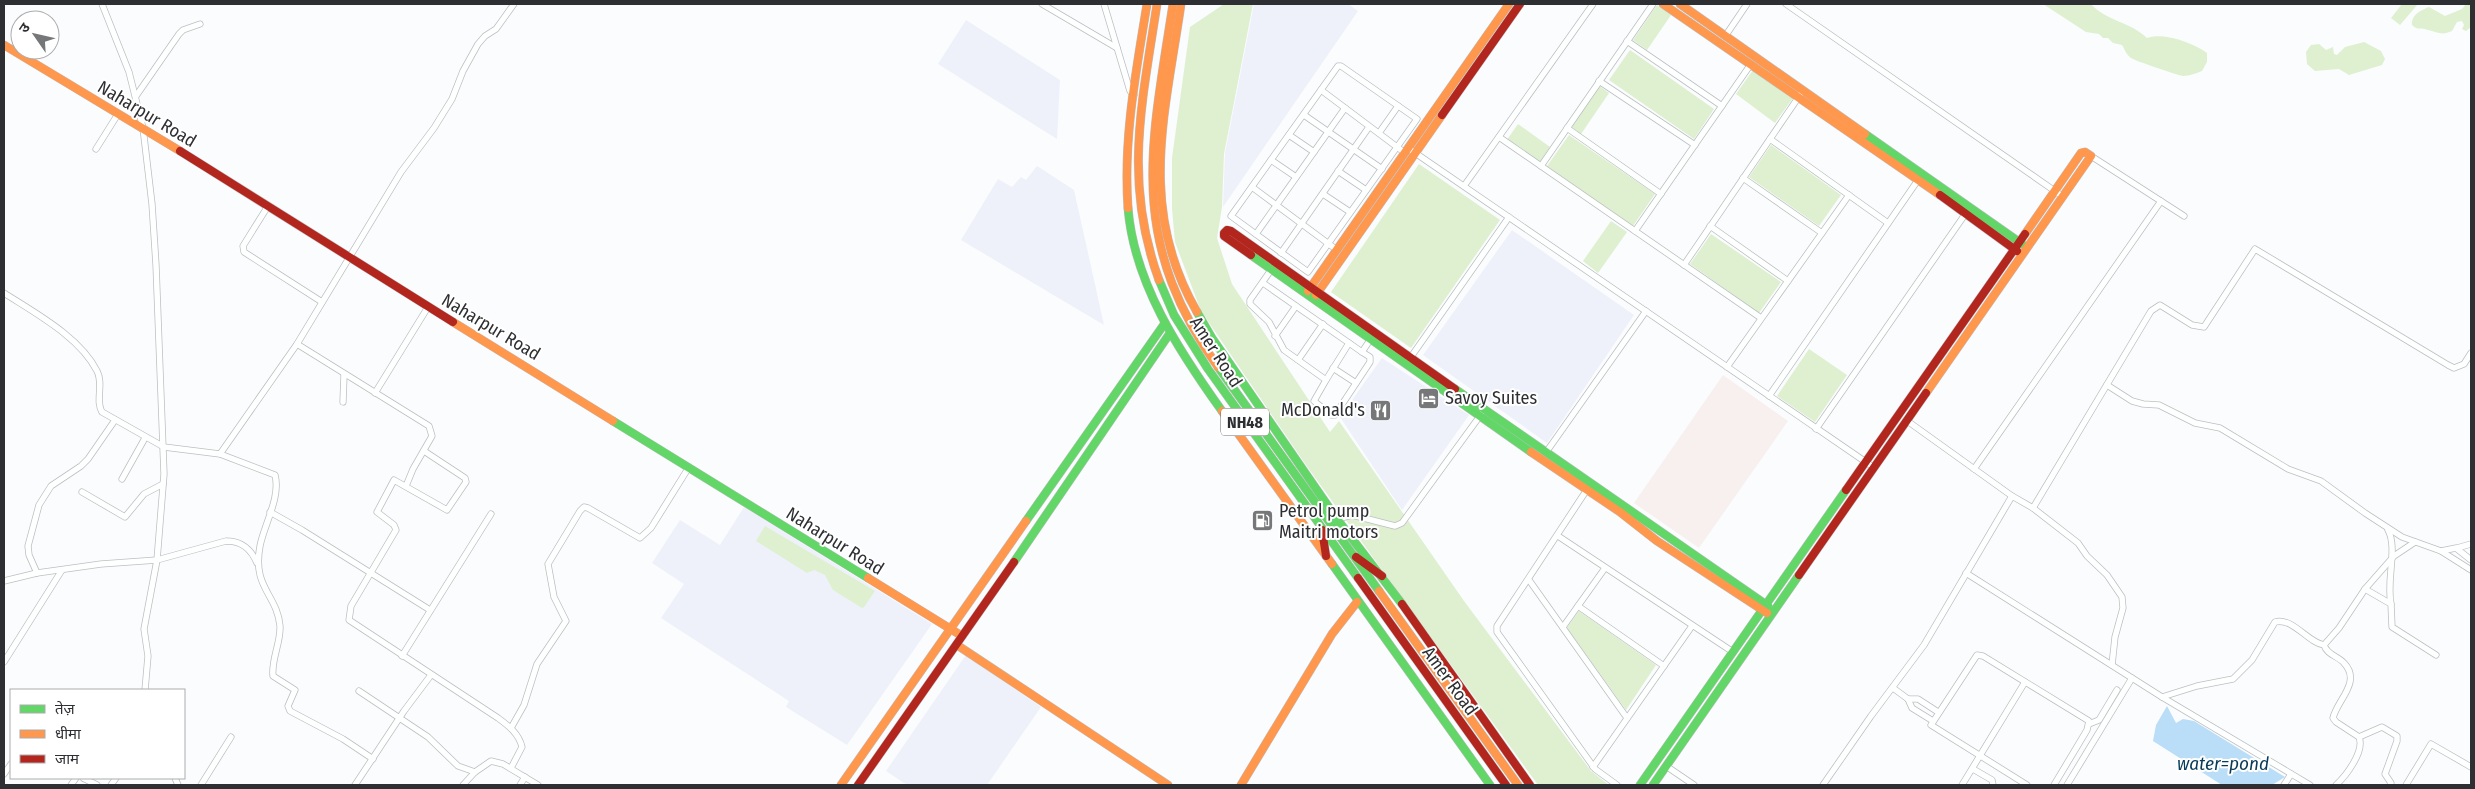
<svg xmlns="http://www.w3.org/2000/svg" width="2475" height="789" viewBox="0 0 2475 789" font-family="'Fira Sans Condensed','Noto Sans Devanagari',sans-serif">
  <rect width="100%" height="100%" fill="#fbfcfe"/>
  <g fill="#eef1fa">
    <polygon points="1254,4 1348,4 1358,11 1223,207 1225,153"/>
    <polygon points="966,20 1060,80 1057,139 938,64"/>
    <polygon points="1037,166 1074,190 1104,325 961,240 998,179 1012,187 1021,177 1026,180"/>
    <polygon points="1512,230 1634,315 1547,443 1423,355"/>
    <polygon points="1382,358 1469,415 1402,510 1340,417"/>
    <polygon points="744,507 932,624 847,745 786,707 789,701 661,618 684,584 652,563 680,520 720,545"/>
    <polygon points="966,655 1041,707 987,785 907,785 886,771"/>
  </g>
  <polygon fill="#f8f0ee" points="1723,375 1788,421 1699,548 1634,503"/>
  <g fill="#def0d0">
    <polygon points="1224,4 1253,4 1224,154 1222,207 1217,238 1232,284 1330,432 1339,421 1464,601 1591,771 1609,785 1538,785 1306,465 1201,311 1175,242 1172,209 1172,158 1190,27"/>
    <path d="M2043 4H2091C2106 21 2131 22 2147 38 2163 32 2192 42 2207 53V62L2202 71C2197 73 2189 76 2183 76 2180 76 2133 60 2131 58 2126 54 2125 50 2122 45L2113 43 2108 38H2103L2099 34 2086 32Z"/>
    <polygon points="2402,4 2418,4 2400,25 2391,18"/>
    <path d="M2466 4H2471V27L2466 31 2462 29 2464 25 2462 21 2457 22 2452 31C2442 36 2437 32 2428 30 2421 27 2418 31 2412 25 2411 15 2421 10 2429 7L2445 16 2462 9Z"/>
    <polygon points="1657,5 1671,15 1647,50 1633,40"/>
    <polygon points="2364,42 2381,51 2385,59 2382,65 2349,75 2339,69 2315,71 2307,64 2306,52 2311,45 2319,44 2326,50 2333,47 2334,54 2337,55 2345,47"/>
    <polygon points="1630,50 1714,109 1694,139 1609,80"/>
    <polygon points="1753,70 1793,98 1775,123 1736,94"/>
    <polygon points="1598,85 1609,93 1581,134 1570,126"/>
    <polygon points="1518,124 1550,147 1539,163 1506,141"/>
    <polygon points="1569,135 1655,194 1633,226 1547,166"/>
    <polygon points="1771,145 1841,195 1819,226 1749,177"/>
    <polygon points="1419,164 1500,220 1411,348 1331,292"/>
    <polygon points="1611,221 1627,232 1598,273 1583,261"/>
    <polygon points="1711,234 1781,282 1759,313 1690,264"/>
    <polygon points="1809,349 1847,375 1815,422 1777,396"/>
    <polygon points="765,526 875,591 864,607 862,608 833,590 825,575 814,570 807,573 756,541"/>
    <polygon points="1579,611 1656,665 1626,710 1567,628"/>
  </g>
  <polygon fill="#baddf8" points="2167,706 2176,723 2183,719 2194,721 2285,777 2272,785 2222,785 2153,741 2156,725"/>
  <g fill="none" stroke-linecap="round" stroke-linejoin="round">
    <defs>
      <g id="street">
        <polyline points="102,4 129,72 143,128 152,204 156,265 164,474 157,560 144,629 148,656 145,690"/>
        <polyline points="1042,4 1117,48"/>
        <polyline points="1104,4 1130,91 1134,95"/>
        <polyline points="1786,4 2062,196"/>
        <polyline points="1726,35 1747,4"/>
        <polyline points="1627,41 1722,106"/>
        <polygon points="1338,66 1341,66 1417,119 1308,272 1231,216"/>
        <polyline points="1599,81 1695,145"/>
        <polyline points="1321,90 1405,153"/>
        <polyline points="136,96 179,34 183,30 200,24"/>
        <polyline points="1304,115 1382,169"/>
        <polyline points="1567,128 1661,194"/>
        <polyline points="1379,133 1398,106"/>
        <polyline points="1289,135 1314,152"/>
        <polyline points="1499,137 1761,318"/>
        <polyline points="1770,139 1888,223"/>
        <polyline points="1408,148 1873,467"/>
        <polyline points="96,149 118,114"/>
        <polyline points="2091,156 2184,216"/>
        <polyline points="1271,160 1296,177"/>
        <polyline points="1541,166 1653,4"/>
        <polyline points="1338,171 1366,190"/>
        <polyline points="1743,178 1822,233"/>
        <polyline points="1464,186 1593,4"/>
        <polyline points="1252,187 1337,250"/>
        <polyline points="1323,194 1350,212"/>
        <polyline points="268,206 243,246 244,252 322,302"/>
        <polyline points="1710,226 1788,281"/>
        <polyline points="1635,231 1751,64"/>
        <polyline points="1256,234 1345,108"/>
        <polyline points="1281,253 1369,127"/>
        <polyline points="1684,265 1800,95"/>
        <polyline points="1271,270 1250,300 1250,304 1269,322 1284,350 1326,380 1314,401 1331,415 1335,415 1370,362 1370,357 1362,352 1370,340"/>
        <polyline points="1263,283 1362,352"/>
        <path d="M4 293C35 313 80 337 97 371 104 384 95 401 102 412L164 447 220 454 275 475C281 497 264 525 260 546 252 588 277 594 280 626 281 642 271 660 273 676L295 690 288 706 290 711 343 739 373 759"/>
        <polyline points="1275,336 1296,306"/>
        <polyline points="297,344 429,426 432,436 413,469 406,486"/>
        <polyline points="1298,360 1323,324"/>
        <polyline points="1406,364 1509,217"/>
        <polyline points="1727,367 1849,195"/>
        <polyline points="1333,368 1356,383"/>
        <polyline points="1326,380 1349,343"/>
        <polyline points="2107,385 2132,401 2143,404 2159,405 2195,423 2220,428 2288,469 2321,481 2365,513 2402,537 2441,551 2456,548 2471,560"/>
        <polyline points="375,393 428,307"/>
        <polyline points="1769,396 1918,180"/>
        <polyline points="343,402 344,375"/>
        <polyline points="1906,420 2012,496 2033,508 2151,311 2160,305 2192,325 2204,327 2255,249 2448,365 2454,368 2464,364 2471,353"/>
        <polyline points="1816,429 1966,213"/>
        <path d="M424 451 465 478 466 482 447 510 394 480 377 512 394 525 396 530 351 606 349 620 498 718C509 726 519 734 522 747L511 768"/>
        <polyline points="1547,451 1646,311"/>
        <polyline points="220,454 297,344 401,172 434,128 452,99 463,71 478,44 485,36 496,29 514,4"/>
        <polyline points="1974,469 2161,201"/>
        <polyline points="122,479 145,438"/>
        <polyline points="1586,491 1497,626 1497,632 1595,769 1617,785"/>
        <polyline points="82,492 125,517 144,494 163,484"/>
        <polyline points="2033,508 2078,543 2087,556 2107,575 2122,597 2123,608 2115,637 2112,665"/>
        <polyline points="270,512 302,530 430,610"/>
        <polyline points="1337,519 1352,515 1395,526 1402,523 1485,409"/>
        <path d="M2388 530C2398 548 2386 580 2391 604"/>
        <polyline points="1558,536 1733,652"/>
        <polyline points="2457,548 2471,544"/>
        <polyline points="2441,551 2471,570"/>
        <polyline points="37,573 29,555 28,546 39,505 51,486 81,466 88,459 115,420"/>
        <polyline points="1966,573 2162,697 2310,785"/>
        <polyline points="1529,580 1627,718"/>
        <path d="M4 581 37 573 101 564 157 560 226 541C242 541 251 549 257 563"/>
        <polyline points="2365,589 2394,556 2415,542"/>
        <polyline points="1578,606 1664,666"/>
        <polyline points="1563,627 1605,568"/>
        <polyline points="2324,645 2339,628 2365,589 2391,604 2392,627 2436,655"/>
        <polyline points="402,656 491,514"/>
        <polyline points="4,662 62,570"/>
        <polyline points="1893,688 1908,699 1912,708 1933,721"/>
        <polyline points="359,691 428,737 458,766 475,772"/>
        <path d="M2162 697 2197 686 2233 679 2252 660 2275 622C2293 617 2308 643 2324 645 2327 655 2338 656 2344 663 2362 682 2337 700 2333 718L2336 722 2359 737C2365 751 2346 776 2336 785"/>
        <polyline points="1908,699 1918,699 1938,712"/>
        <polyline points="2089,724 2099,720 2117,690"/>
        <polyline points="511,728 524,705 537,664 566,621 554,597 548,564 580,511 584,507 588,508 640,538 651,528 689,467"/>
        <polyline points="2359,737 2382,727 2397,736 2397,741 2385,774 2391,783 2390,785"/>
        <polyline points="1666,766 1694,785"/>
        <polyline points="1593,767 1692,626"/>
        <polyline points="1973,769 1992,780 1993,785"/>
        <polyline points="4,774 11,764"/>
        <polyline points="83,778 97,785"/>
        <polyline points="175,778 178,785"/>
        <polyline points="71,785 76,778"/>
        <polyline points="111,785 116,778"/>
        <polyline points="201,785 231,737"/>
        <polyline points="355,785 404,711 431,675"/>
        <polyline points="463,785 475,772 491,761 503,764 538,785"/>
        <polyline points="520,785 525,777"/>
        <polyline points="1823,785 1871,716 1924,645 2012,496"/>
        <polyline points="1962,785 2025,682"/>
        <polyline points="2027,785 1931,725 1977,655 1983,656 2089,721 2087,730 2054,785"/>
        <polyline points="2067,785 2132,678"/>
        <polyline points="2284,785 2291,774"/>
        <polyline points="2406,785 2431,744 2471,767"/>
      </g>
      <g id="fast">
        <polyline points="1865,134 2022,244"/>
        <path d="M1128 208C1134 283 1179 351 1222 411"/>
        <polyline points="1251,255 1531,452"/>
        <polyline points="1159,280 1174,315 1208,369 1358,578"/>
        <polyline points="1197,312 1212,338 1337,519 1402,604"/>
        <polyline points="1218,367 1379,591"/>
        <polyline points="1455,389 1768,606"/>
        <polyline points="613,421 868,578"/>
        <polyline points="1026,521 1165,323"/>
        <polyline points="1014,562 1170,333"/>
        <polyline points="1332,564 1490,785"/>
        <polyline points="1640,785 1846,490"/>
        <polyline points="1653,785 1799,575"/>
      </g>
      <g id="slow">
        <path d="M1157 4C1142 103 1123 182 1159 280"/>
        <path d="M1173 4C1151 147 1127 239 1218 367"/>
        <path d="M1181 4C1165 115 1137 208 1197 312"/>
        <polyline points="1663,4 1940,195"/>
        <polyline points="1680,4 1865,134"/>
        <polyline points="4,45 180,151"/>
        <path d="M1128 208C1123 139 1136 72 1147 4"/>
        <polyline points="1308,291 1509,4"/>
        <polyline points="1316,295 1442,115"/>
        <polyline points="453,322 613,421"/>
        <polyline points="1926,393 2091,156 2085,152 2081,153 2025,234"/>
        <polyline points="1222,411 1332,564"/>
        <polyline points="1531,452 1620,512 1657,541 1767,613"/>
        <polyline points="868,578 962,636"/>
        <polyline points="1379,591 1518,785"/>
        <polyline points="957,645 1168,785"/>
        <polyline points="841,785 1026,521"/>
        <polyline points="1241,785 1332,634 1357,602"/>
      </g>
      <g id="jam">
        <polyline points="1442,115 1520,4"/>
        <polyline points="180,151 453,322"/>
        <polyline points="1940,195 2017,251"/>
        <polyline points="1251,255 1224,236 1224,233 1227,230 1231,231 1455,389"/>
        <polyline points="1846,490 2025,234"/>
        <polyline points="1322,530 1326,556"/>
        <polyline points="1356,557 1382,576"/>
        <polyline points="1799,575 1926,393"/>
        <polyline points="1358,578 1506,785"/>
        <polyline points="1402,604 1530,785"/>
        <polyline points="858,785 1014,562"/>
      </g>
    </defs>
    <use href="#street" stroke="#bebfc2" stroke-width="7"/>
    <use href="#fast" stroke="#bebfc2" stroke-width="9"/>
    <use href="#slow" stroke="#bebfc2" stroke-width="9"/>
    <use href="#jam" stroke="#bebfc2" stroke-width="9"/>
    <use href="#street" stroke="#feffff" stroke-width="5.5"/>
    <use href="#fast" stroke="#63d668" stroke-width="8"/>
    <use href="#slow" stroke="#ff974d" stroke-width="8"/>
    <use href="#jam" stroke="#b3261e" stroke-width="8"/>
  </g>
  <defs>
    <symbol id="hotel-square" viewBox="-11 -11 22 22"><rect x="-9" y="-9" width="18" height="18" rx="4" fill="#767779" stroke="#fff"/><path d="M-6-4.5h1.5V1H6V5H4.5V3h-9V5H-6ZM-4 0a1.8 1.8 0 1 1 3.6 0ZM.5 0V-2.5h3Q6-2.5 6 0Z" fill="#fff"/></symbol>
    <symbol id="restaurant-square" viewBox="-11 -11 22 22"><rect x="-9" y="-9" width="18" height="18" rx="4" fill="#767779" stroke="#fff"/><path d="M-5-6h1v4h1v-4h1v4h1v-4h1v5L-1.5 .5V6h-2V.5L-5-1ZM5-6V6H3V1.5H1.5Q1.5-4 5-6Z" fill="#fff"/></symbol>
    <symbol id="fuel-square" viewBox="-11 -11 22 22"><rect x="-9" y="-9" width="18" height="18" rx="4" fill="#767779" stroke="#fff"/><path d="M-5.5-6h7V0h2V4h1.3V-2.5L3-4.5l.8-.8L6-3V5H2.5V1h-1V6h-7ZM-4.2-4.7v3.2H.2V-4.7Z" fill="#fff"/></symbol>
  </defs>
  <g fill-rule="evenodd">
    <use href="#hotel-square" x="1416" y="386" width="25" height="25"/>
    <use href="#restaurant-square" x="1368" y="398" width="25" height="25"/>
    <use href="#fuel-square" x="1250" y="508" width="25" height="25"/>
  </g>
  <g text-anchor="middle" dominant-baseline="central" stroke-width="4" stroke-linejoin="round" paint-order="stroke">
    <rect fill="#fff" stroke="#6d6d70" stroke-width="1" x="1221" y="408.5" width="48" height="27" rx="4"/>
    <g font-size="16" font-weight="bold" fill="#2e2f32">
      <text x="1245" y="422">NH48</text>
    </g>
    <g font-size="18" fill="#2e2f32" stroke="#fff">
      <text transform="translate(147 114) rotate(31)">Naharpur Road</text>
      <text transform="translate(491 327) rotate(31)">Naharpur Road</text>
      <text transform="translate(1216 352) rotate(57)">Amer Road</text>
      <text transform="translate(835 541) rotate(32)">Naharpur Road</text>
      <text transform="translate(1450 681) rotate(54)">Amer Road</text>
    </g>
    <g font-size="18" fill="#2e2f32" stroke="#fff" text-anchor="start">
      <text x="1445" y="398">Savoy Suites</text>
      <text x="1365" y="410" text-anchor="end">McDonald's</text>
      <text x="1279" y="511">Petrol pump<tspan x="1279" dy="21">Maitri motors</tspan></text>
    </g>
    <g font-size="19" font-style="italic" fill="#083b5a" stroke="#fff">
      <text x="2223" y="763">water=pond</text>
    </g>
  </g>
  <rect width="2475" height="789" fill="none" stroke="#2e2f32" stroke-width="10"/>
  <rect x="10" y="689" width="175" height="90" fill="#ffffff" stroke="#abacad"/>
  <rect x="20" y="705" width="25" height="8" fill="#63d668" stroke="#abacad"/>
  <text x="55" y="714" font-size="15" fill="#2e2f32">तेज़</text>
  <rect x="20" y="730" width="25" height="8" fill="#ff974d" stroke="#abacad"/>
  <text x="55" y="739" font-size="15" fill="#2e2f32">धीमा</text>
  <rect x="20" y="755" width="25" height="8" fill="#b3261e" stroke="#abacad"/>
  <text x="55" y="764" font-size="15" fill="#2e2f32">जाम</text>
  <g transform="translate(35 35) rotate(304)"><circle r="24" fill="#ffffff" stroke="#abacad"/>
  <path d="M0-4L9 19L0 12L-9 19Z" fill="#767779"/>
  <text y="-8" font-size="14" font-weight="bold" text-anchor="middle" fill="#2e2f32">उ</text>
  </g>
</svg>
